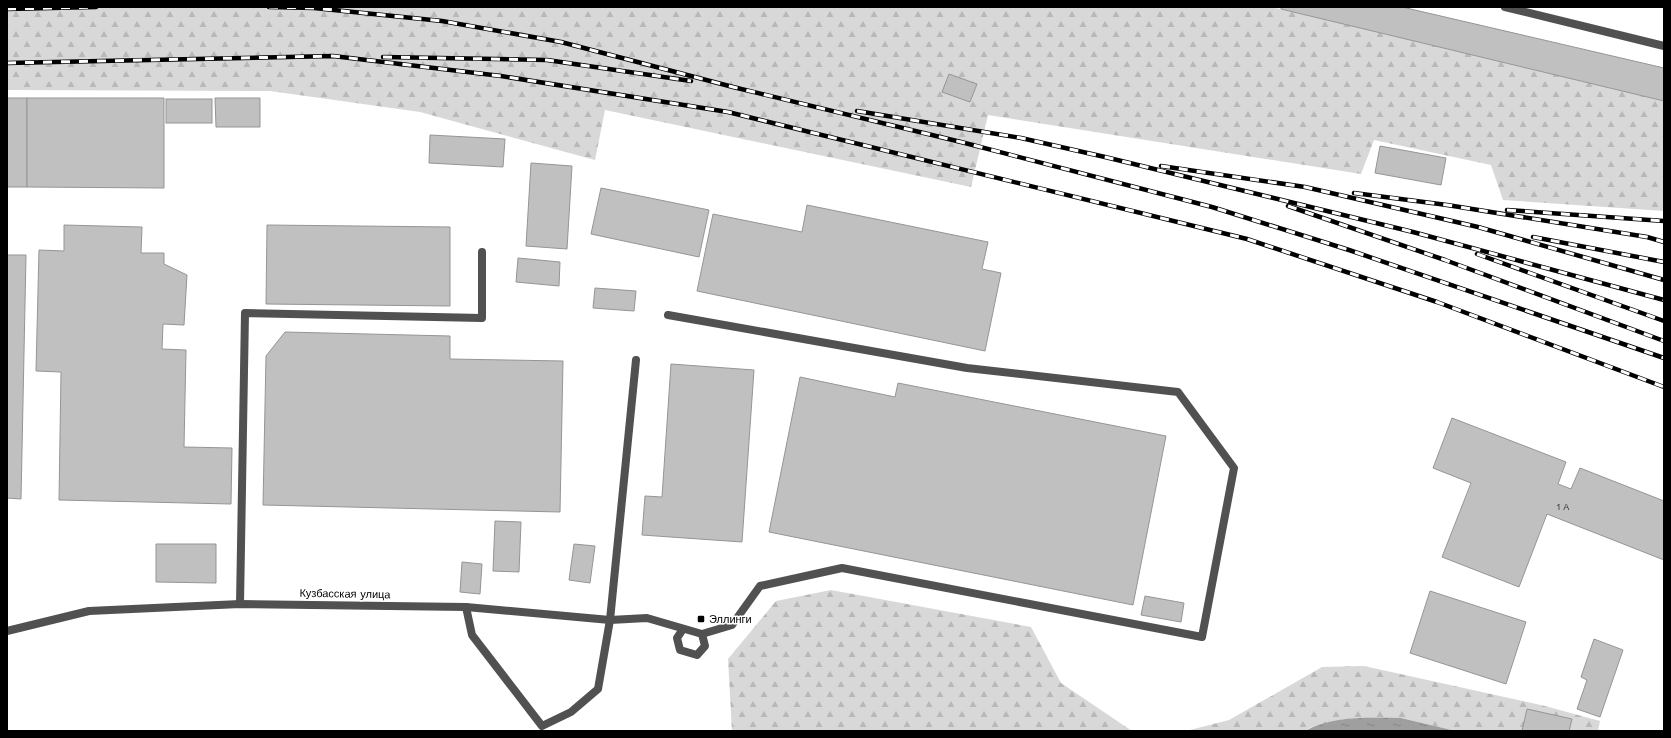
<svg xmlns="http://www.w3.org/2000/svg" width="1671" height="738" viewBox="0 0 1671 738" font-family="'Work Sans',sans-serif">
  <defs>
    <pattern id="forest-firs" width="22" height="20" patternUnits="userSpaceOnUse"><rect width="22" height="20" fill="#d8d8d8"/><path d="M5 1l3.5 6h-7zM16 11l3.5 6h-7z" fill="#b8b8b8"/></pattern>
    <pattern id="water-ripples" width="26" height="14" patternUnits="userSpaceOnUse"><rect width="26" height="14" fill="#9f9f9f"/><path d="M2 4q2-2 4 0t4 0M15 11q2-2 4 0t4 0" fill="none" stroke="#878787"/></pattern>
  </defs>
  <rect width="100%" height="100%" fill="#fff"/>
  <g fill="url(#forest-firs)">
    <polygon points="7,7 1266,7 1281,9 1664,101 1664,211 1503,200 1491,165 1374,140 1361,174 988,115 971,187 605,110 595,160 420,112 270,91 7,90"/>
    <polygon points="831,590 1031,627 1061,683 1132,731 732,731 728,659 776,601"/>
    <polygon points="1364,666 1545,706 1600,721 1598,731 1456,731 1401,718 1345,719 1312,727 1305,731 1186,731 1229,720 1322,667"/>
  </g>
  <path fill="url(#water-ripples)" d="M1401 718 1456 731H1305C1334 715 1369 718 1401 718Z"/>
  <g fill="#c0c0c0" stroke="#959595">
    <polygon points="1281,7 1402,7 1664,68 1664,101 1281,9"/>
    <polygon points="949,74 977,84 970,102 942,92"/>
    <rect x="7" y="98" width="20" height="89"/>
    <polygon points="27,98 164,98 164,188 27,187"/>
    <polygon points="215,98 260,98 260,127 216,127"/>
    <rect x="166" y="99" width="46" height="24"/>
    <polygon points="430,135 505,139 503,167 429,163"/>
    <polygon points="1380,146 1446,158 1441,185 1375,173"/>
    <polygon points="531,163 572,166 567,249 526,246"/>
    <polygon points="601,188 709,210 699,257 591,234"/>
    <polygon points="807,205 988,242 982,269 1001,273 985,351 697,291 713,214 802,232"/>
    <polygon points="64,225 142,227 141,253 164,253 164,264 187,275 184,325 163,324 162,349 186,350 184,447 232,448 231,504 59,500 61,372 36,371 39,250 64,251"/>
    <polygon points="267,225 450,227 450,306 266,304"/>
    <polygon points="7,255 26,255 21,499 7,498"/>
    <polygon points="518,258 560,262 559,286 516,282"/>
    <polygon points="595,288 636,291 634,311 593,308"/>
    <polygon points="285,332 450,336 450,359 563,361 560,512 263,505 266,356"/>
    <polygon points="671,364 754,370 742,542 642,535 645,496 662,497"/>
    <polygon points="800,377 895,397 898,383 1166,436 1133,605 769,532"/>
    <polygon points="1452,418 1566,462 1558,484 1571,489 1580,468 1664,501 1664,560 1547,514 1519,587 1442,557 1471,483 1433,468"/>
    <polygon points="495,521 521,522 519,572 493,571"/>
    <polygon points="156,544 216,544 216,583 156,582"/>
    <polygon points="574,544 595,546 590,583 569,580"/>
    <polygon points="462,562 482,564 480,594 460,592"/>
    <polygon points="1430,591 1526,622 1506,684 1410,653"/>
    <polygon points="1145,596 1184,603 1181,622 1141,615"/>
    <polygon points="1594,639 1623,650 1600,717 1577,709 1587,680 1581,677"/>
    <polygon points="1527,709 1572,719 1569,731 1522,731"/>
  </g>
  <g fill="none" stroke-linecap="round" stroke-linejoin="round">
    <g stroke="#515151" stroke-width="8">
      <polyline points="668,315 967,368 1178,392 1234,468 1202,637 842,568 760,586 732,625 702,634"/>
      <polyline points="240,604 245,313 482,318 482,252"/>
      <polyline points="466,607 472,635 542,726 571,712 598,689 610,620 636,360"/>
    </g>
    <g stroke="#515151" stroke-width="8">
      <polyline points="1505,7 1664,46"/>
      <polyline points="7,631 89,611 240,604 466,607 610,620 647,618 702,634 705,646 697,655 680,650 677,638 683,629"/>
    </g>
    <defs>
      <g id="rail">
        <polyline points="269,7 314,8 442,21 561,42 733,87 961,142 1212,207 1349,250 1664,358"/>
        <polyline points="7,9 96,7"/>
        <polyline points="383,57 547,60 691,81"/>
        <polyline points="7,63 333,56 501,76 728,112 1247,239 1437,302 1664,387"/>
        <polyline points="857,111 1021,138 1105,157 1413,232 1664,300"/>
        <polyline points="1161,166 1305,187 1478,227 1664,280"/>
        <polyline points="1354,193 1447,205 1647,237 1664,242"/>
        <polyline points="1288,206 1445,260 1664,341"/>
        <polyline points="1507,210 1664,221"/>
        <polyline points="1533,237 1664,262"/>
        <polyline points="1477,254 1664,321"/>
      </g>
    </defs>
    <use href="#rail" stroke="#000" stroke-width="4.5"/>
    <use href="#rail" stroke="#fff" stroke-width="3" stroke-dasharray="9" stroke-linecap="butt"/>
  </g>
  <rect fill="#000" stroke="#fff" stroke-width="1.5" x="697" y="615" width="8" height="8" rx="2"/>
  <g text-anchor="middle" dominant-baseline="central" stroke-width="3" stroke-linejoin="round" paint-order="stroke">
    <g font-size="9" fill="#303030">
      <text x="1563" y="507">1 А</text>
    </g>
    <g font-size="11" fill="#000" stroke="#fff">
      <text transform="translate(345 594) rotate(1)">Кузбасская улица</text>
    </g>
    <g font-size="11" fill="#000" stroke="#fff" text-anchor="start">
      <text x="709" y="619">Эллинги</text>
    </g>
  </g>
  <rect width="1671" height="738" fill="none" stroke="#000000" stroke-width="16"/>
</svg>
